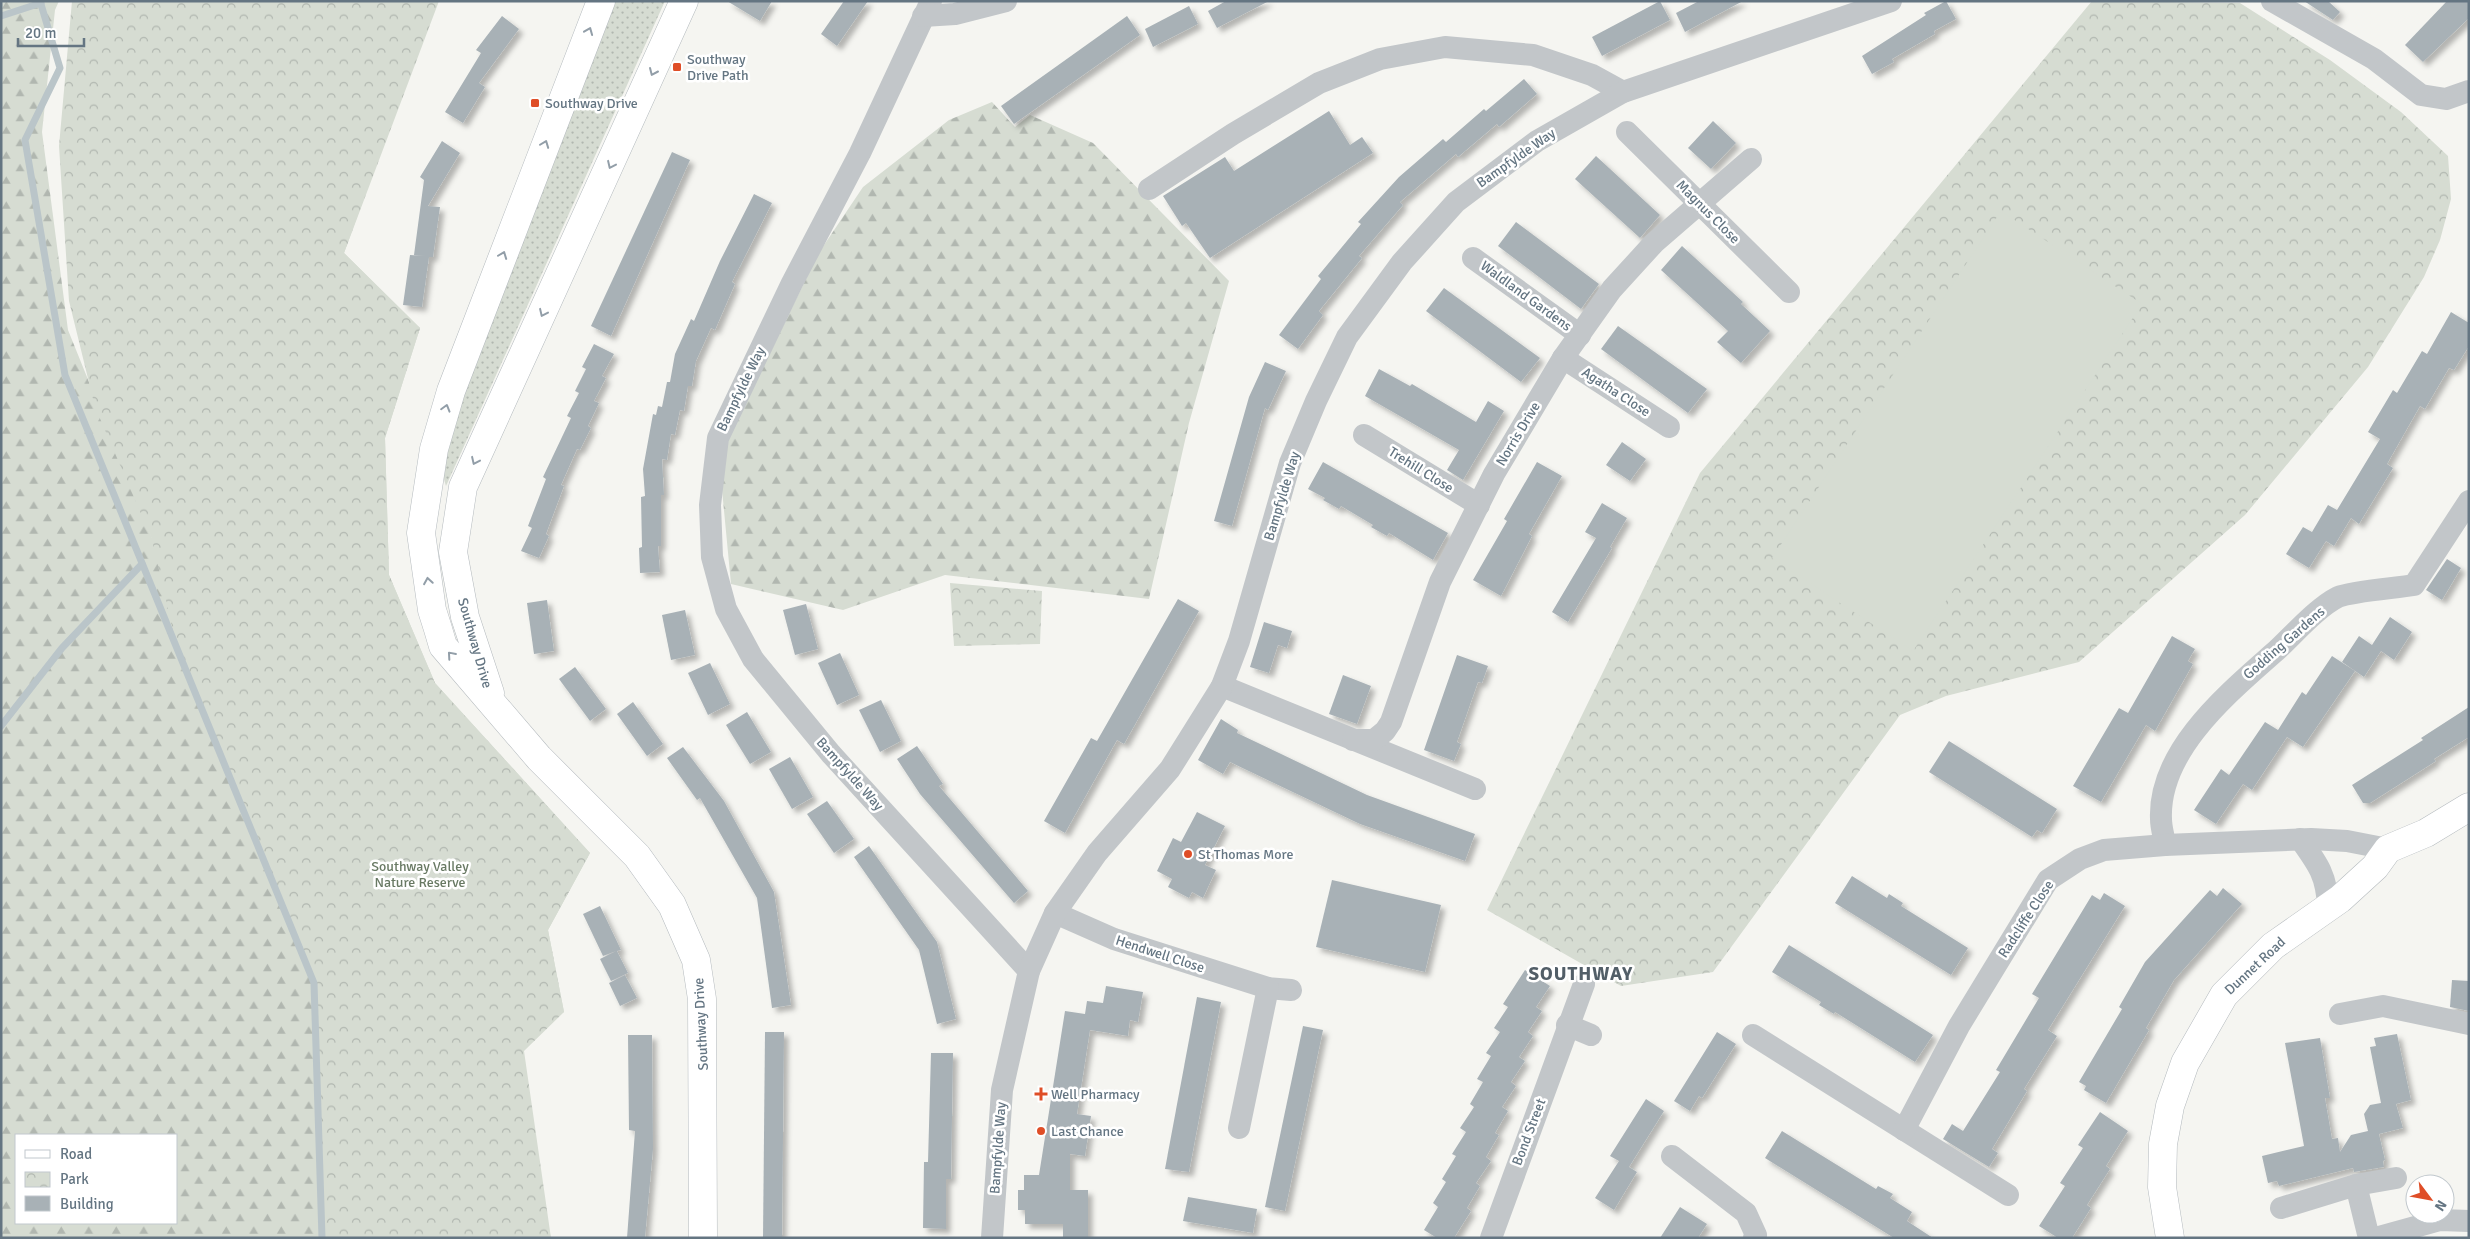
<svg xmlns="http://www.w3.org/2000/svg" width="2470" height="1239" viewBox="0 0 2470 1239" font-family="Signika,sans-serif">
  <defs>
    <pattern id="grass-dots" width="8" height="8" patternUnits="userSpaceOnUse" patternTransform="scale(1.25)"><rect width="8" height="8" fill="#d6dcd2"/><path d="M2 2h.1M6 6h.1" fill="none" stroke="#b1b7b0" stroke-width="1.8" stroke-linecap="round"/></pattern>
    <pattern id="forest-firs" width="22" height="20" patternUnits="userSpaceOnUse" patternTransform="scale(1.25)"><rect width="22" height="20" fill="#d6dcd2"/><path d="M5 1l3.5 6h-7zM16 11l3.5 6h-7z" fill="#b1b7b0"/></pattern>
    <pattern id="park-crowns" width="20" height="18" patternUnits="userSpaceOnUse" patternTransform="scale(1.25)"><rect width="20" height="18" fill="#d6dcd2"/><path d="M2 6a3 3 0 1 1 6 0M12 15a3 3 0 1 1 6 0" fill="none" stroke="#b1b7b0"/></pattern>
    <filter id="shadow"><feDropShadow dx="4.5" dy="4.5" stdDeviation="2.5" flood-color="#0004"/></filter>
  </defs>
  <rect width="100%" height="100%" fill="#f5f5f1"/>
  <polygon fill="url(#grass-dots)" points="603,1 665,1 446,486 429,429"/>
  <g fill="url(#forest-firs)" fill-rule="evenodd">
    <path d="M1 1H59L55 10 42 132 68 330 152 538 402 93 344 253 420 328 385 438 389 575 435 683 590 853 548 930 564 1012 502 1047 551 1238H1ZM16 1135H176V1223H16Z"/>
    <polygon points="992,102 1015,127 1030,115 1093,143 1229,281 1189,423 1149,599 945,575 843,610 731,584 719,458 818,254 863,187 949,120"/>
  </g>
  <g fill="url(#park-crowns)">
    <polygon points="72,1 439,1 344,253 420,328 385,438 389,575 435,683 590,853 548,930 564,1012 524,1051 551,1238 322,1238 314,983 177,649 152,539 95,407 69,301 59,146"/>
    <polygon points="2092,1 2240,3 2330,60 2401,112 2448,156 2451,199 2440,240 2424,277 2368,367 2245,515 2079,662 1946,696 1900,715 1713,972 1621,986 1487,910 1700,473"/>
    <polygon points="950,583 1042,591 1040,644 954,646"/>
  </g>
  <polygon fill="#d6dcd2" points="2001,211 2142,304 1913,651 1772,558"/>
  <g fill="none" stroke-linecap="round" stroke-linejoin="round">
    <g stroke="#bac5c9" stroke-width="7">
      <polyline points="40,1 60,68 25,140 65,375 314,983 322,1238"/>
      <polyline points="1,16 41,3"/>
      <polyline points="1,726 62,648 142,564"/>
    </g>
  </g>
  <g fill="#a8b1b6" filter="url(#shadow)">
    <polygon points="727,1 772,1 760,21"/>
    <polygon points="844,1 868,1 837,46 821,34"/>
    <polygon points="1226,1 1269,1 1217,28 1208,11"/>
    <polygon points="1660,1 1670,20 1602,56 1592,37"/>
    <polygon points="1699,1 1743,1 1685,32 1676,13"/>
    <polygon points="1946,1 1956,19 1934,31 1935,34 1892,59 1894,62 1872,74 1862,56 1926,15 1924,13"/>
    <polygon points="2304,1 2328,1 2340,12 2333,20"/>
    <polygon points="2447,1 2469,1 2469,18 2423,62 2405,45"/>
    <polygon points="1189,6 1198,24 1153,47 1145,29"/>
    <polygon points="502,16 519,29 479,83 485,87 463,123 445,112 481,53 476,50"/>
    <polygon points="1127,16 1140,35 1014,124 1001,106"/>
    <polygon points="1524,79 1537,94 1499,127 1497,124 1458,157 1456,154 1400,202 1403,205 1359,256 1362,258 1319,311 1323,315 1298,349 1279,335 1321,279 1318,276 1361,224 1358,222 1399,177 1443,139 1446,142 1484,109 1486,111"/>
    <polygon points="1329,111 1350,145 1362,137 1373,153 1210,258 1186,223 1182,226 1163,196 1225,157 1234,171"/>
    <polygon points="1713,121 1736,143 1711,169 1688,148"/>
    <polygon points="442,141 460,153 428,206 440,207 433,257 429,257 422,307 403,305 410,255 426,256 414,255 424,180 420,177"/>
    <polygon points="672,152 690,160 611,336 591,326"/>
    <polygon points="1596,156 1660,215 1640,238 1575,179"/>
    <polygon points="754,194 772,203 732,282 735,284 715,330 711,328 696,361 692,386 688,386 684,411 680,410 675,435 671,434 667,460 662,459 664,495 661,495 661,546 658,546 660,572 640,573 639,548 642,547 641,497 645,496 643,469 653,414 656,415 658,406 662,407 667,382 670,382 675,354 691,319 694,321 720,261"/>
    <polygon points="1516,222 1599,284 1581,309 1498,246"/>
    <polygon points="1682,246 1743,302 1741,304 1770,331 1741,363 1717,342 1728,331 1661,270"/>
    <polygon points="1444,288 1540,358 1521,382 1426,311"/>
    <polygon points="2451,312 2469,323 2469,346 2454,370 2449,368 2425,409 2420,406 2387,464 2393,468 2359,524 2351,518 2334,546 2326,541 2309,568 2286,554 2303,527 2312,532 2328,505 2337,510 2380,439 2368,432 2393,390 2397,393 2422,351 2427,354"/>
    <polygon points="1618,326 1707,389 1688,413 1601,349"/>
    <polygon points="594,344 614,354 602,376 606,378 594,401 599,403 588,426 591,428 580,450 577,449 561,485 564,486 546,534 549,536 539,558 521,551 532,528 528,526 546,479 543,477 571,418 567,416 579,393 575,391 586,369 582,367"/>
    <polygon points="1265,362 1286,371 1268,410 1265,408 1232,526 1214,521 1249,397"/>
    <polygon points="1379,369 1410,386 1412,384 1476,422 1488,401 1504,411 1463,480 1447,470 1459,450 1365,396"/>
    <polygon points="1622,442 1646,459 1630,481 1606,465"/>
    <polygon points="1323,462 1448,533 1433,560 1389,533 1387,536 1371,527 1373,525 1341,506 1339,509 1323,500 1325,498 1308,489"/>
    <polygon points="1537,462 1562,476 1529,534 1532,536 1501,596 1473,580 1507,521 1504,519"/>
    <polygon points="1602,503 1627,518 1610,547 1612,548 1568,622 1552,612 1596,538 1585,532"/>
    <polygon points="2447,559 2461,568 2442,600 2426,590"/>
    <polygon points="1178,599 1199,611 1124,744 1117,740 1065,833 1044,821 1091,738 1097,741"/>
    <polygon points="547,600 554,651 534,654 527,603"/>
    <polygon points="806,604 818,649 795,655 783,610"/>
    <polygon points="685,610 695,655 671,660 662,615"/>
    <polygon points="2390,617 2412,632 2394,660 2381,651 2364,677 2342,662 2359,636 2372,645"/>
    <polygon points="1264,622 1292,631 1287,648 1278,645 1269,673 1250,667"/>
    <polygon points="2172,636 2195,649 2188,661 2193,664 2155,731 2146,725 2101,802 2073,786 2119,708 2128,713"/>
    <polygon points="840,653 859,695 837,705 818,663"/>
    <polygon points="1457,655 1488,666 1482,683 1478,682 1457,742 1461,744 1454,761 1424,750"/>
    <polygon points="2332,656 2355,671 2303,747 2287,737 2252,790 2243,784 2216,824 2194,810 2221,769 2229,775 2265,722 2278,730 2302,692 2306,695"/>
    <polygon points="710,663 730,704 708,715 688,673"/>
    <polygon points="575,667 606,709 590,721 559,679"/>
    <polygon points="1343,675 1371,686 1357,724 1329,714"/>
    <polygon points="881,700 901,741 880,752 859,710"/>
    <polygon points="633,702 663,744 647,756 617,714"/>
    <polygon points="2469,707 2469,737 2434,759 2436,761 2370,803 2363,803 2352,785 2423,740 2421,738"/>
    <polygon points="747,712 771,752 750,764 726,725"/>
    <polygon points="1221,719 1238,730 1237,733 1367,795 1475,834 1465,861 1360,824 1230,762 1223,774 1198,760"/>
    <polygon points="1949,741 2057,809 2042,833 2037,830 2032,837 1929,772"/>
    <polygon points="917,746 943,784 939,786 1028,891 1014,903 920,794 897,759"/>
    <polygon points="683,747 724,801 774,892 791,1005 772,1008 757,898 700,798 697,800 667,758"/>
    <polygon points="790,757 813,797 792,809 769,769"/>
    <polygon points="827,801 854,839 834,853 807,814"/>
    <polygon points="1197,812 1225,826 1205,865 1216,870 1203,898 1192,892 1189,898 1168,887 1172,879 1157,871 1173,838 1181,842"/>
    <polygon points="869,846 937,942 956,1019 937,1024 919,950 854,857"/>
    <polygon points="1852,876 1887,898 1889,894 1903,903 1901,906 1968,948 1951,975 1835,903"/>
    <polygon points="1332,880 1441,905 1425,972 1316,947"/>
    <polygon points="2223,888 2242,904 2174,980 2146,1028 2149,1030 2106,1103 2084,1090 2086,1086 2079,1082 2122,1009 2119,1007 2145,962 2210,890 2217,896"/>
    <polygon points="2104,893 2125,906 2048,1030 2057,1036 2024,1089 2027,1091 1992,1149 1998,1153 1989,1167 1943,1139 1952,1124 1963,1131 2000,1072 1996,1070 2039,998 2032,994 2092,895 2100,900"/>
    <polygon points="600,906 621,950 617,951 628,973 611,981 600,959 616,951 603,956 583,914"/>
    <polygon points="1789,945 1933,1035 1915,1062 1835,1012 1834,1014 1819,1005 1821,1002 1772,972"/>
    <polygon points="1525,970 1550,986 1536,1007 1542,1011 1528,1032 1533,1036 1519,1057 1525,1061 1511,1082 1516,1086 1502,1107 1508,1111 1495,1133 1499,1135 1486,1157 1491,1161 1476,1183 1480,1186 1467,1208 1471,1211 1454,1238 1437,1238 1424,1230 1438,1207 1433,1203 1446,1182 1442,1179 1456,1156 1452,1154 1466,1132 1460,1128 1474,1107 1470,1104 1483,1082 1477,1079 1491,1056 1486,1053 1500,1032 1494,1028 1508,1007 1503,1004"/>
    <polygon points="625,975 637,998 620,1006 609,983"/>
    <polygon points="2452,980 2469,981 2469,1011 2450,1007"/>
    <polygon points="1106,986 1143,992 1138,1022 1130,1020 1128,1036 1090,1030 1077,1114 1091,1116 1085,1156 1070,1154 1070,1190 1088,1190 1088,1238 1063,1237 1063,1224 1025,1224 1025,1210 1018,1210 1018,1190 1024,1190 1024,1175 1039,1175 1065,1011 1085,1014 1087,1001 1103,1003"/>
    <polygon points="1197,997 1221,1002 1189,1172 1165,1169"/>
    <polygon points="1303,1026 1323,1030 1285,1211 1265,1207"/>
    <polygon points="765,1032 784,1032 782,1238 763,1238"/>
    <polygon points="1717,1032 1736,1044 1702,1098 1699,1096 1690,1111 1674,1101"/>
    <polygon points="2397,1034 2411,1100 2396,1104 2403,1128 2379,1134 2385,1160 2383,1161 2384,1167 2354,1172 2353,1168 2279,1186 2277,1181 2268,1183 2262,1156 2304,1146 2285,1043 2320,1038 2330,1098 2325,1098 2332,1139 2338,1138 2340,1152 2351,1135 2368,1131 2364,1114 2370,1105 2381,1103 2370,1047 2376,1046 2374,1038"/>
    <polygon points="628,1035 652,1035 653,1149 645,1238 627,1238 635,1131 629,1130"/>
    <polygon points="931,1053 953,1053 951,1179 946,1179 946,1229 923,1228 924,1162 928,1162"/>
    <polygon points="1646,1099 1664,1111 1629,1167 1637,1172 1614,1210 1595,1198 1619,1161 1610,1156"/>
    <polygon points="2100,1112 2128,1131 2106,1166 2110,1169 2087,1205 2091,1208 2072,1238 2058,1238 2039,1226 2065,1186 2060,1183 2083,1148 2078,1145"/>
    <polygon points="1782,1131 1876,1189 1878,1186 1893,1194 1890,1198 1912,1212 1907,1221 1933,1238 1894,1238 1765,1158"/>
    <polygon points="1188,1197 1257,1209 1253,1233 1183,1221"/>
    <polygon points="1680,1207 1707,1224 1698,1238 1660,1238"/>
  </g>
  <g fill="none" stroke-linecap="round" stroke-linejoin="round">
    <defs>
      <g id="secondary">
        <polyline points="601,1 451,391 434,449 421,533 432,610 438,629 443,646 539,758 637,856 672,905 696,960 702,999 703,1238"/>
        <polyline points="490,693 465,617 453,552 463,487 684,1"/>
        <polyline points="2170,1238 2162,1187 2163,1144 2170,1106 2185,1063 2224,995 2273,946 2340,899 2375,867 2388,849 2426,833 2469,807"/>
      </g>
    </defs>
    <use href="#secondary" stroke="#b4babe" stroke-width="29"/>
    <g stroke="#c2c6c9" stroke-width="22">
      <polyline points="931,1 860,153 792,283 718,438 710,505 712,557 726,609 753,659 831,754 1029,971"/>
      <polyline points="2272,1 2374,59 2421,95 2446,99 2469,91"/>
      <polyline points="923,16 955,14 1006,1"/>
      <polyline points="1627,132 1789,292"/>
      <polyline points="1149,189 1233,134 1319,83 1380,59 1445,47 1533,55 1592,75 1623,92"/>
      <polyline points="1473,258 1580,335"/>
      <polyline points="1563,358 1669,427"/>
      <polyline points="1364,435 1479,505"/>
      <polyline points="1222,686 1475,789"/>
      <polyline points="1353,740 1374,740 1385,731 1391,722 1440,582 1494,474 1563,358 1612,289 1654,243 1751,159"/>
      <path d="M2300 839C2318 864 2327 876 2328 907"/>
      <path d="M2165 845C2164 836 2161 828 2161 819 2158 749 2231 691 2278 649 2295 633 2318 607 2338 597 2352 591 2397 588 2414 585L2469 501"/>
      <polyline points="1055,913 1114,939 1268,988 1291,990"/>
      <polyline points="2340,1014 2383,1006 2469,1024"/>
      <polyline points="1567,1025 1591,1035"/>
      <polyline points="1753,1035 2008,1195"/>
      <polyline points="1239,1128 1268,988"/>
      <polyline points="1904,1130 1959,1026 2048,880 2080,859 2104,850 2165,845 2311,839 2347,841 2388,849"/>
      <polyline points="1672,1156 1746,1213 1756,1235 1754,1238"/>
      <polyline points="2356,1185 2396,1178"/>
      <polyline points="2281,1208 2356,1185 2369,1238"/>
      <polyline points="992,1238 1002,1090 1029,971 1055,913 1097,853 1170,769 1222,686 1239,641 1290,463 1316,401 1347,337 1402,262 1456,202 1537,141 1623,92 1891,1"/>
      <polyline points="1491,1238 1584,984"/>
      <polyline points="2375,1238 2440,1220 2469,1221"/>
    </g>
    <use href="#secondary" stroke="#fff" stroke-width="28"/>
  </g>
  <defs><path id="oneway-chevron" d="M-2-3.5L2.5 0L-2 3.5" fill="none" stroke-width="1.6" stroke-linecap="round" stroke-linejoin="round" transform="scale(1.25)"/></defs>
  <g stroke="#929ea8">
    <use href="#oneway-chevron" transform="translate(589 31) rotate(-68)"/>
    <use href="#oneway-chevron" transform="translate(653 72) rotate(114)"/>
    <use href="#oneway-chevron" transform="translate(545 144) rotate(-69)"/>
    <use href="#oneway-chevron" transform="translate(611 165) rotate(115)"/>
    <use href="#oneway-chevron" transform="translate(503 255) rotate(-69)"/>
    <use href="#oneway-chevron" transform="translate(543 313) rotate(115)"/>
    <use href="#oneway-chevron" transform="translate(446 408) rotate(-74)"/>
    <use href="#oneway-chevron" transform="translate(475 461) rotate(115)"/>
    <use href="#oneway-chevron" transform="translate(428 581) rotate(-99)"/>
    <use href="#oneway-chevron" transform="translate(451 655) rotate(-131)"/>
  </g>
  <g fill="#df4e27" stroke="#fff" stroke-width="2">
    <rect x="672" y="62" width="10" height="10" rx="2.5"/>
    <rect x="530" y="98" width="10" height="10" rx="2.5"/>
    <circle cx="1188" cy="854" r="5"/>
    <path d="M1038.5 1086.5h5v5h5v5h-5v5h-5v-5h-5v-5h5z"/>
    <circle cx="1041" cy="1131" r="5"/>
  </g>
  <g text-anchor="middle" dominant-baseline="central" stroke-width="5" stroke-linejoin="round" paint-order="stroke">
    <g font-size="14" fill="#647582" stroke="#fff" text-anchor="start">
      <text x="687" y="59">Southway<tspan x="687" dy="16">Drive Path</tspan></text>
      <text x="545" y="103">Southway Drive</text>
      <text x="1198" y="854">St Thomas More</text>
      <text x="1051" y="1094">Well Pharmacy</text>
      <text x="1051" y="1131">Last Chance</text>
    </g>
    <g font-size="14" fill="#647582" stroke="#fff">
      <text transform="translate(1516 158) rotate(-35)">Bampfylde Way</text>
      <text transform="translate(1708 212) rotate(45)">Magnus Close</text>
      <text transform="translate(1526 296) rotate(36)">Waldland Gardens</text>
      <text transform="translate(741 389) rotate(-64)">Bampfylde Way</text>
      <text transform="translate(1616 392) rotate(33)">Agatha Close</text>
      <text transform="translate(1518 434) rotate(-59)">Norris Drive</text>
      <text transform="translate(1421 470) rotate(32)">Trehill Close</text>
      <text transform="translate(1282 496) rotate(-73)">Bampfylde Way</text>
      <text transform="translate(475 643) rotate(74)">Southway Drive</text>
      <text transform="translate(2284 643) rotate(-41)">Godding Gardens</text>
      <text transform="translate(850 774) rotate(48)">Bampfylde Way</text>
      <text transform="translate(2026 919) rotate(-57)">Radcliffe Close</text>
      <text transform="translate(1160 954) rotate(18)">Hendwell Close</text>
      <text transform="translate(2255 966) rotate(-43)">Dunnet Road</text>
      <text transform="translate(701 1024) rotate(-93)">Southway Drive</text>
      <text transform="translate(1529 1132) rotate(-69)">Bond Street</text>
      <text transform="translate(998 1148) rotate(-86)">Bampfylde Way</text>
    </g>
    <g font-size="14" fill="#687963" stroke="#fff">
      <text x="420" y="866">Southway Valley<tspan x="420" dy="16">Nature Reserve</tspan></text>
    </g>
    <g font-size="19" font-weight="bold" letter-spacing="1" fill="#525e67" stroke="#fff">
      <text x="1581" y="974">SOUTHWAY</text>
    </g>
  </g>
  <rect width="2470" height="1239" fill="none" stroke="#647582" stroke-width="5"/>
  <rect x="15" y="1134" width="162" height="90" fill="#ffffff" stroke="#c1c8cd"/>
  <rect x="25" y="1150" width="25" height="8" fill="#ffffff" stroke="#c1c8cd"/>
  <text x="60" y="1159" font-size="15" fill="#647582">Road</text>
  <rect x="25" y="1172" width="25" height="15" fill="url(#park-crowns)" stroke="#c1c8cd"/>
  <text x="60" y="1184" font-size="15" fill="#647582">Park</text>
  <rect x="25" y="1196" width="25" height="15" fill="#a8b1b6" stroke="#c1c8cd"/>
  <text x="60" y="1209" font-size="15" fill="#647582">Building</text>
  <g transform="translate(2430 1199) rotate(122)"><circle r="24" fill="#ffffff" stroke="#c1c8cd"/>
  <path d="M0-4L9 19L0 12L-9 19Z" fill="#df4e27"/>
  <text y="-8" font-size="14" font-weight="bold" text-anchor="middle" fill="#647582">N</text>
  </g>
  <path d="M18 38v8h66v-8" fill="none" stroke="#647582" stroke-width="2.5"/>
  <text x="25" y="38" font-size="15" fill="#647582" stroke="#ffffff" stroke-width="4" paint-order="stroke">20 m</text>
</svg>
